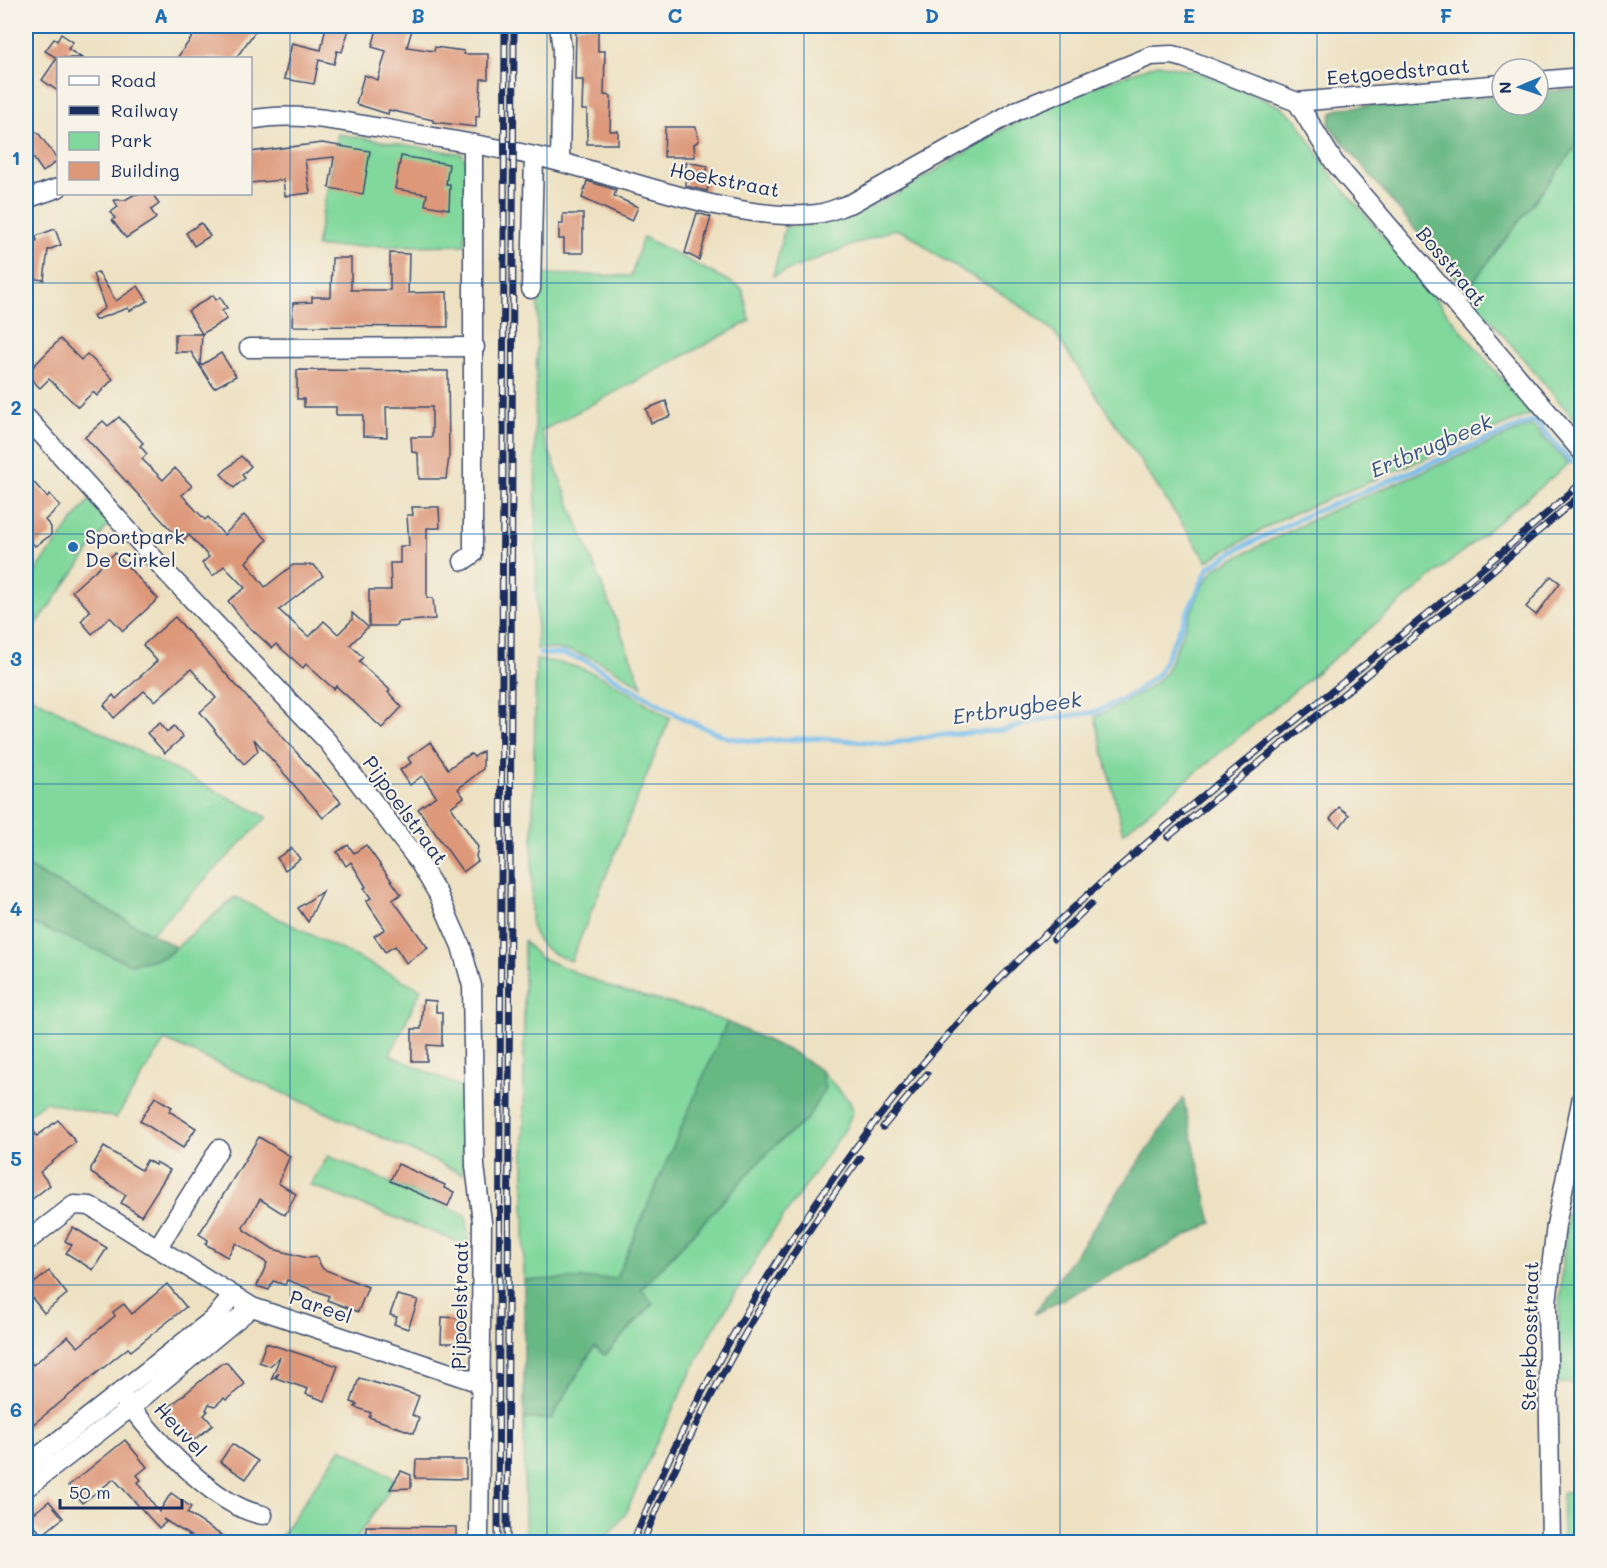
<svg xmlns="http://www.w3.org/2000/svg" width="1607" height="1568" viewBox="0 0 1607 1568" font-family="Mali,sans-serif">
  <rect width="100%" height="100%" fill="#f7f3e8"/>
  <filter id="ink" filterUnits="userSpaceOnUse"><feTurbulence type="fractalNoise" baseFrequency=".0167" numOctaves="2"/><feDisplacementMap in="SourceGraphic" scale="12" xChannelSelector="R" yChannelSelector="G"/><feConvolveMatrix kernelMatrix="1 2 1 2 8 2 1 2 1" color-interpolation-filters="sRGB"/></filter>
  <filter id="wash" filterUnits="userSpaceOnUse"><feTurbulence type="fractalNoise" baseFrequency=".008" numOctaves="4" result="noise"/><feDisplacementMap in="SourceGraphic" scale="24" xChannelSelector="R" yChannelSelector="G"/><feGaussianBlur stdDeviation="1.35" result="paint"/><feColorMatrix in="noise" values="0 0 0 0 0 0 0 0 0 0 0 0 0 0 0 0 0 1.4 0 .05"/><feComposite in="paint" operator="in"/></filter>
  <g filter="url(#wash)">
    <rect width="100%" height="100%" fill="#ede1c2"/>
    <g fill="#80d89c" stroke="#4e847d" stroke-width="1.5">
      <path d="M1158 64 1198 72 1280 106 1296 119 1331 174 1531 414 1283 518 1207 561 1054 332C1020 301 980 282 941 258 920 246 922 237 894 229L773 276 785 227C799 226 815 225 830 221 898 203 953 156 1015 123 1060 99 1110 80 1158 64Z"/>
      <polygon points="338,134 462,154 466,161 465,245 316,247"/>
      <polygon points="1581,140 1581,427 1466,291"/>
      <path d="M643 237 742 288 750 321 541 431 642 686C609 666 577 645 537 649L535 418 539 274 631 276Z"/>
      <path d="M1532 425 1568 464 1123 833 1095 717C1120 705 1147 693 1166 672L1201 589 1215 568 1328 512Z"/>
      <polygon points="89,500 109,524 26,639 26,581 32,585 37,569"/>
      <path d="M536 660C593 663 623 689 670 718L571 961C550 953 539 948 531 926Z"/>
      <polygon points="26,694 267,817 151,934 26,866"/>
      <polygon points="235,897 421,989 390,1055 463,1088 463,1174 165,1040 116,1118 45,1102 26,1116 26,921 131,964 165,957"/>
      <polygon points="524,941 539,957 615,989 684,1007 727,1022 616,1279 524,1280"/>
      <polygon points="821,1071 850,1102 853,1111 846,1128 772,1233 708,1338 654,1448 626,1513 602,1542 525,1542 524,1419 551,1419 594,1347 605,1355 653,1304 641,1290 772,1148 807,1119 825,1088"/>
      <path d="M1581 1137V1384L1556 1383C1559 1301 1563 1217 1581 1137Z"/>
      <polygon points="328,1156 466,1215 469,1246 310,1185"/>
      <polygon points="341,1448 394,1478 388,1492 354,1542 277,1542"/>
      <polygon points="1562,1493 1581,1493 1581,1542 1563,1542"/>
    </g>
    <g fill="#68b884" stroke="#427471" stroke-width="1.5">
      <polygon points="1581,89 1581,140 1466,291 1329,125 1332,113 1340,108 1502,95 1502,105 1538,105 1538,92"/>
      <polygon points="26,866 176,947 165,957 131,964 26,921"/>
      <polygon points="727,1022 796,1054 821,1071 825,1088 807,1119 772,1148 641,1289 653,1303 605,1355 594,1347 551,1419 524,1419 524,1280 616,1278"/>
      <polygon points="1183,1098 1212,1223 1034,1314"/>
    </g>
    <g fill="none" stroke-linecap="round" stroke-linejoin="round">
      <polyline stroke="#74bdec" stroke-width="5" points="540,654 563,654 586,661 686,720 729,738 754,741 819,738 888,744 931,736 1006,730 1038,720 1096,712 1134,693 1159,673 1209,567 1238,549 1307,515 1534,420 1571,462"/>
    </g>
    <g id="blocks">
      <g fill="#dd987a">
        <polygon points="200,26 259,26 236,58 177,58"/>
        <polygon points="326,26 350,26 342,52 337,51 334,64 319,60 314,84 284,79 292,43 321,50"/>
        <polygon points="378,26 413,26 407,47 434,51 435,47 464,51 464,54 488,54 488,79 481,79 479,117 476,116 476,127 433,122 433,120 389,110 388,114 356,104 364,75 378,80 386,51 372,47"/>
        <polygon points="576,26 598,26 598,51 605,51 604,95 611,96 610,131 618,131 618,144 587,144 587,110 582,110 583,80 575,80"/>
        <polygon points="61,34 73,42 68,49 82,58 58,58 58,91 42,80 57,58 45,51 54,39 57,41"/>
        <polygon points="26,124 39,134 58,160 43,172 32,156 26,161"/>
        <polygon points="665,127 696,127 699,141 694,144 695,157 664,157"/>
        <polygon points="322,143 370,151 363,194 329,188 334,157 305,160 310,193 285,196 283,180 250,183 250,152"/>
        <polygon points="401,156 449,164 446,184 450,184 449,209 425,205 427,194 395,189"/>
        <polygon points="686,162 708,166 705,180 709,181 707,191 686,186"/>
        <polygon points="587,181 616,190 614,196 638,207 632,221 582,198"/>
        <polygon points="135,194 153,194 159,204 151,210 156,218 154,220 126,238 112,220 115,218 111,212 118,207 114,200 125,200"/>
        <polygon points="697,213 711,217 699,260 685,253"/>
        <polygon points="563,214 583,214 583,253 564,253 564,239 559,239 559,224 563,224"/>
        <polygon points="201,223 210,236 194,246 186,233"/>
        <polygon points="55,229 61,245 48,250 44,280 26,278 26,246 32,247 32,241 37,241 36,236"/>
        <polygon points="390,253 409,254 408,293 447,292 448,327 292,326 293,303 312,302 312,297 331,297 332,258 351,258 351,290 390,290"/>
        <polygon points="98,272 116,301 138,286 148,301 129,311 128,308 95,320 93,316 105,308 93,274"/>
        <polygon points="213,295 216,300 220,297 227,308 222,311 227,319 202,334 188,311"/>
        <polygon points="175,334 202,334 200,366 221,353 236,376 214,388 191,352 175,352"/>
        <polygon points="60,339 81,360 87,354 113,379 97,396 93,392 78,407 49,379 40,388 26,374"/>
        <polygon points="297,370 448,371 449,457 446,479 419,479 418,453 412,452 411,437 432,437 432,407 386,407 387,437 363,436 363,415 336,415 336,407 304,407 304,399 297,399"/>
        <polygon points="666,401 671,416 651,423 646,409"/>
        <polygon points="119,417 143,443 140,446 147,454 142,459 163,480 175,468 192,486 182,495 205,520 208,517 224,535 244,515 267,540 246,562 265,587 293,565 314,565 323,576 279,610 309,637 324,621 338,634 352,620 352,613 368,627 350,645 363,657 359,662 390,690 388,692 402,707 382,728 336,686 334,689 306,664 303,668 276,644 272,648 246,624 228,601 245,588 224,566 213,576 202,563 209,557 189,535 182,542 85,437 103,421 108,426"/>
        <polygon points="241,456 251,466 242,475 245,478 234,488 221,474"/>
        <polygon points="26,474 47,497 50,494 60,506 45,520 51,527 51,535 35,546 26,536"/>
        <polygon points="412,507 439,507 440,528 427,528 427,598 433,598 435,619 397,622 397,626 369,626 369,590 391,590 390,563 400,563 400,546 409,546 407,515 413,515"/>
        <polygon points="115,553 158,599 123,631 110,617 92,634 81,621 90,611 72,591"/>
        <polygon points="1551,576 1560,583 1536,615 1526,607"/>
        <polygon points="175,617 341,802 323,818 254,739 258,751 244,764 214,731 215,730 200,712 216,698 191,669 155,701 144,691 114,718 104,705 113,695 116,699 157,661 143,645"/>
        <polygon points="160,723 167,732 174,726 183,737 165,753 147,733"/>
        <polygon points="430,742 448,769 462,759 471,754 474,757 483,751 483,769 458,789 464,797 451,807 478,847 476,857 478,861 463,872 418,809 436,796 422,776 410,785 400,770 411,763 408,758"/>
        <polygon points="1339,807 1349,815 1340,827 1330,819"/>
        <polygon points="348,845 354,853 366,845 401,894 393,900 428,948 406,963 395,946 385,952 374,936 385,929 366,901 371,898 364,888 366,887 351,862 346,866 337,852"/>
        <polygon points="292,848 300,859 285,870 277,858"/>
        <polygon points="323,891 308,922 298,908"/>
        <polygon points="423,1000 436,1001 436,1012 442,1012 442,1046 427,1045 427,1061 412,1061 412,1029 421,1029"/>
        <polygon points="155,1097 172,1107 169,1111 196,1128 183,1148 140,1121"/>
        <polygon points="58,1120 76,1142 40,1172 50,1185 26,1204 26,1122 37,1136"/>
        <polygon points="259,1137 290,1156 278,1183 296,1194 285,1215 260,1199 243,1227 244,1230 273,1249 307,1258 316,1257 323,1269 368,1287 358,1312 327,1300 329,1296 287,1280 285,1285 273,1281 269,1290 257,1286 267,1263 236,1243 227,1257 205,1244 208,1240 199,1234"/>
        <polygon points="104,1147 141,1170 147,1160 155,1165 156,1162 170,1170 141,1216 121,1203 126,1195 91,1173 91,1168"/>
        <polygon points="398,1164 445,1185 444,1188 454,1192 448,1206 390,1181"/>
        <polygon points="73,1227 107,1248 93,1270 66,1253 72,1245 65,1241"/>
        <polygon points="49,1271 67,1294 44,1313 26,1290"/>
        <polygon points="167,1284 186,1307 131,1351 128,1348 26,1430 26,1356 33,1365 68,1336 78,1347 115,1316 113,1312 124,1304 132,1314"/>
        <polygon points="397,1295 418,1300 408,1329 394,1324 397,1317 390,1315"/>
        <polygon points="442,1317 459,1318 461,1343 441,1343"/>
        <polygon points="266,1343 338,1366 325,1401 306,1394 308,1389 276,1378 279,1373 271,1380 280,1357 270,1366 259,1362"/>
        <polygon points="222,1363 227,1363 245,1384 226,1400 224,1398 215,1406 209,1404 206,1410 208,1411 204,1415 213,1425 194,1440 168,1408"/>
        <polygon points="359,1378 419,1396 412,1415 419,1418 414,1433 369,1417 371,1413 355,1407 357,1404 351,1402"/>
        <polygon points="125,1440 147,1467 137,1475 141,1480 138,1482 159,1512 171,1493 191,1507 187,1513 232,1542 200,1542 163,1519 166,1522 159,1528 114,1479 82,1503 68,1486"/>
        <polygon points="232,1444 258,1461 246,1479 220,1462"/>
        <polygon points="416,1460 466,1460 466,1479 415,1478"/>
        <polygon points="401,1471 411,1475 411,1488 390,1489"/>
        <polygon points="49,1501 63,1518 42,1535 28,1518"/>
        <polygon points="366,1526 456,1527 456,1542 366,1542"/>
      </g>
    </g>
  </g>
  <g filter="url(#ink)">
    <use href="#blocks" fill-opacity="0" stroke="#3a4a6d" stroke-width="1.5"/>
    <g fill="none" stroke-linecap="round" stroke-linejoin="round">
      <defs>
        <g id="minor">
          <polyline points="559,26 562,50 560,162"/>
          <polyline points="1538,81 1582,77"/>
          <polyline points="1297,102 1334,162 1582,452"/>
          <path d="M250 120C294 111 338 121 381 128 441 139 501 147 560 162 632 180 750 226 822 213 832 211 842 206 852 203L1018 110 1151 56 1172 55 1184 58 1297 102 1502 84"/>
          <polyline points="26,199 58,188"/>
          <polyline points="531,289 534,156"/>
          <polyline points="249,348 475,347"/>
          <polyline points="26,417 167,573 328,742 419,862 438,894 461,946 472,986 475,1166 482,1222 479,1542"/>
          <polyline points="463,561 473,554 473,144"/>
          <polyline points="26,1242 74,1205 90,1206 252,1307 480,1383"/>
          <polyline points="158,1247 219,1149"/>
          <path d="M124 1399C154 1437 214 1507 263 1515"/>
          <polyline points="26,1466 213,1319 233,1296"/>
          <polyline points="26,1488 130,1408 252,1307"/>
          <polyline points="1551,1542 1547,1303 1556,1225 1582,1097"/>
        </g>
      </defs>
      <use href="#minor" stroke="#3a4a6d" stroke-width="21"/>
      <use href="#minor" stroke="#fff" stroke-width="18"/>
      <defs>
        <g id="rail">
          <polyline points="1168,837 1450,607 1582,494"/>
          <polyline points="1054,939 1091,904"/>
          <polyline points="883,1127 927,1074"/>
          <polyline points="498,1542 505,26"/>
          <polyline points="507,1542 514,26"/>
          <path d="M633 1542C730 1303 880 1084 1071 910 1235 760 1417 631 1582 482"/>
          <path d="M643 1542C699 1406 772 1277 860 1158"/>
        </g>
      </defs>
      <use href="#rail" stroke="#1b2f5e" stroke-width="7"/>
      <use href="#rail" stroke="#f7f3e8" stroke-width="4.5" stroke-dasharray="14" stroke-linecap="butt"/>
    </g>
  </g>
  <path fill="none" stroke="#1f6fb2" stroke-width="1.5" stroke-opacity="0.55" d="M290 26V1542M547 26V1542M804 26V1542M1060 26V1542M1317 26V1542M26 283H1582M26 534H1582M26 784H1582M26 1034H1582M26 1285H1582"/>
  <circle fill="#1f6fb2" stroke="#f7f3e8" stroke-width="2" cx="73" cy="547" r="6"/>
  <g text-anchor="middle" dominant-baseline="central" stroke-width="4.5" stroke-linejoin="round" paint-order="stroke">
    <g font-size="20" fill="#1b2f5e" stroke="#f7f3e8">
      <text transform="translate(1398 71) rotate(-5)">Eetgoedstraat</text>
      <text transform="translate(725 179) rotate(11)">Hoekstraat</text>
      <text transform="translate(1452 266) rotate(50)">Bosstraat</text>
      <text transform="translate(406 810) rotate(54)">Pijpoelstraat</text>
      <text transform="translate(459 1305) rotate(-89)">Pijpoelstraat</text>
      <text transform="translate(321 1306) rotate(19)">Pareel</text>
      <text transform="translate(1529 1336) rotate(-89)">Sterkbosstraat</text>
      <text transform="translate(181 1429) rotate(47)">Heuvel</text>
    </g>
    <g font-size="20" fill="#1b2f5e" stroke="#f7f3e8" text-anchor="start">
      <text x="85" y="536">Sportpark<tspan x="85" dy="23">De Cirkel</tspan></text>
    </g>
    <g font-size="21" font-style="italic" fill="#315282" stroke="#f7f3e8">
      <text transform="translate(1431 445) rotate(-23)">Ertbrugbeek</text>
      <text transform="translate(1017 707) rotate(-8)">Ertbrugbeek</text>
    </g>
  </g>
  <rect width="1607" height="1568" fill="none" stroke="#f7f3e8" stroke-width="66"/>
  <rect x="57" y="57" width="195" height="138" fill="#f7f3e8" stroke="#9fa5b1" stroke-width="1.5"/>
  <rect x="69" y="76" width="30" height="9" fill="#ffffff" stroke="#9fa5b1" stroke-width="1.5"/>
  <text x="111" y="87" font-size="18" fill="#1b2f5e">Road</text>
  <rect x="69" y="106" width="30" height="9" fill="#1b2f5e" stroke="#9fa5b1" stroke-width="1.5"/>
  <text x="111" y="117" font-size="18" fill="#1b2f5e">Railway</text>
  <rect x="69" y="132" width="30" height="18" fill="#80d89c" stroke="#9fa5b1" stroke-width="1.5"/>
  <text x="111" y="147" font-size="18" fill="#1b2f5e">Park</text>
  <rect x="69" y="162" width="30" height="18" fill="#dd987a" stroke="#9fa5b1" stroke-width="1.5"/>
  <text x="111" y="177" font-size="18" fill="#1b2f5e">Building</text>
  <g transform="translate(1520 87) rotate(268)"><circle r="28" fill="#f7f3e8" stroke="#9fa5b1" stroke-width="1.5"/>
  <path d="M0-4.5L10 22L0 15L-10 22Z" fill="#1f6fb2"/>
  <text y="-9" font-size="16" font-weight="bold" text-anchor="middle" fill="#1b2f5e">N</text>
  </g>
  <path d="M60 1499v9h122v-9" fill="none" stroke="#1b2f5e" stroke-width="3"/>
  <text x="69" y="1499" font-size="18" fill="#1b2f5e" stroke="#f7f3e8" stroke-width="4.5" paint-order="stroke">50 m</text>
  <rect x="33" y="33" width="1541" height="1502" fill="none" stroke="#1f6fb2" stroke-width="2"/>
  <g font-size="20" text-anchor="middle" font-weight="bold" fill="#1f6fb2">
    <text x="161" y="23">A</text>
    <text x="418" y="23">B</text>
    <text x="675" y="23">C</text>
    <text x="932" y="23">D</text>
    <text x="1189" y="23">E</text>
    <text x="1446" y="23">F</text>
    <text x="16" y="165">1</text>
    <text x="16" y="415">2</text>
    <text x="16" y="666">3</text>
    <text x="16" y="916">4</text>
    <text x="16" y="1166">5</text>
    <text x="16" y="1417">6</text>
  </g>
</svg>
